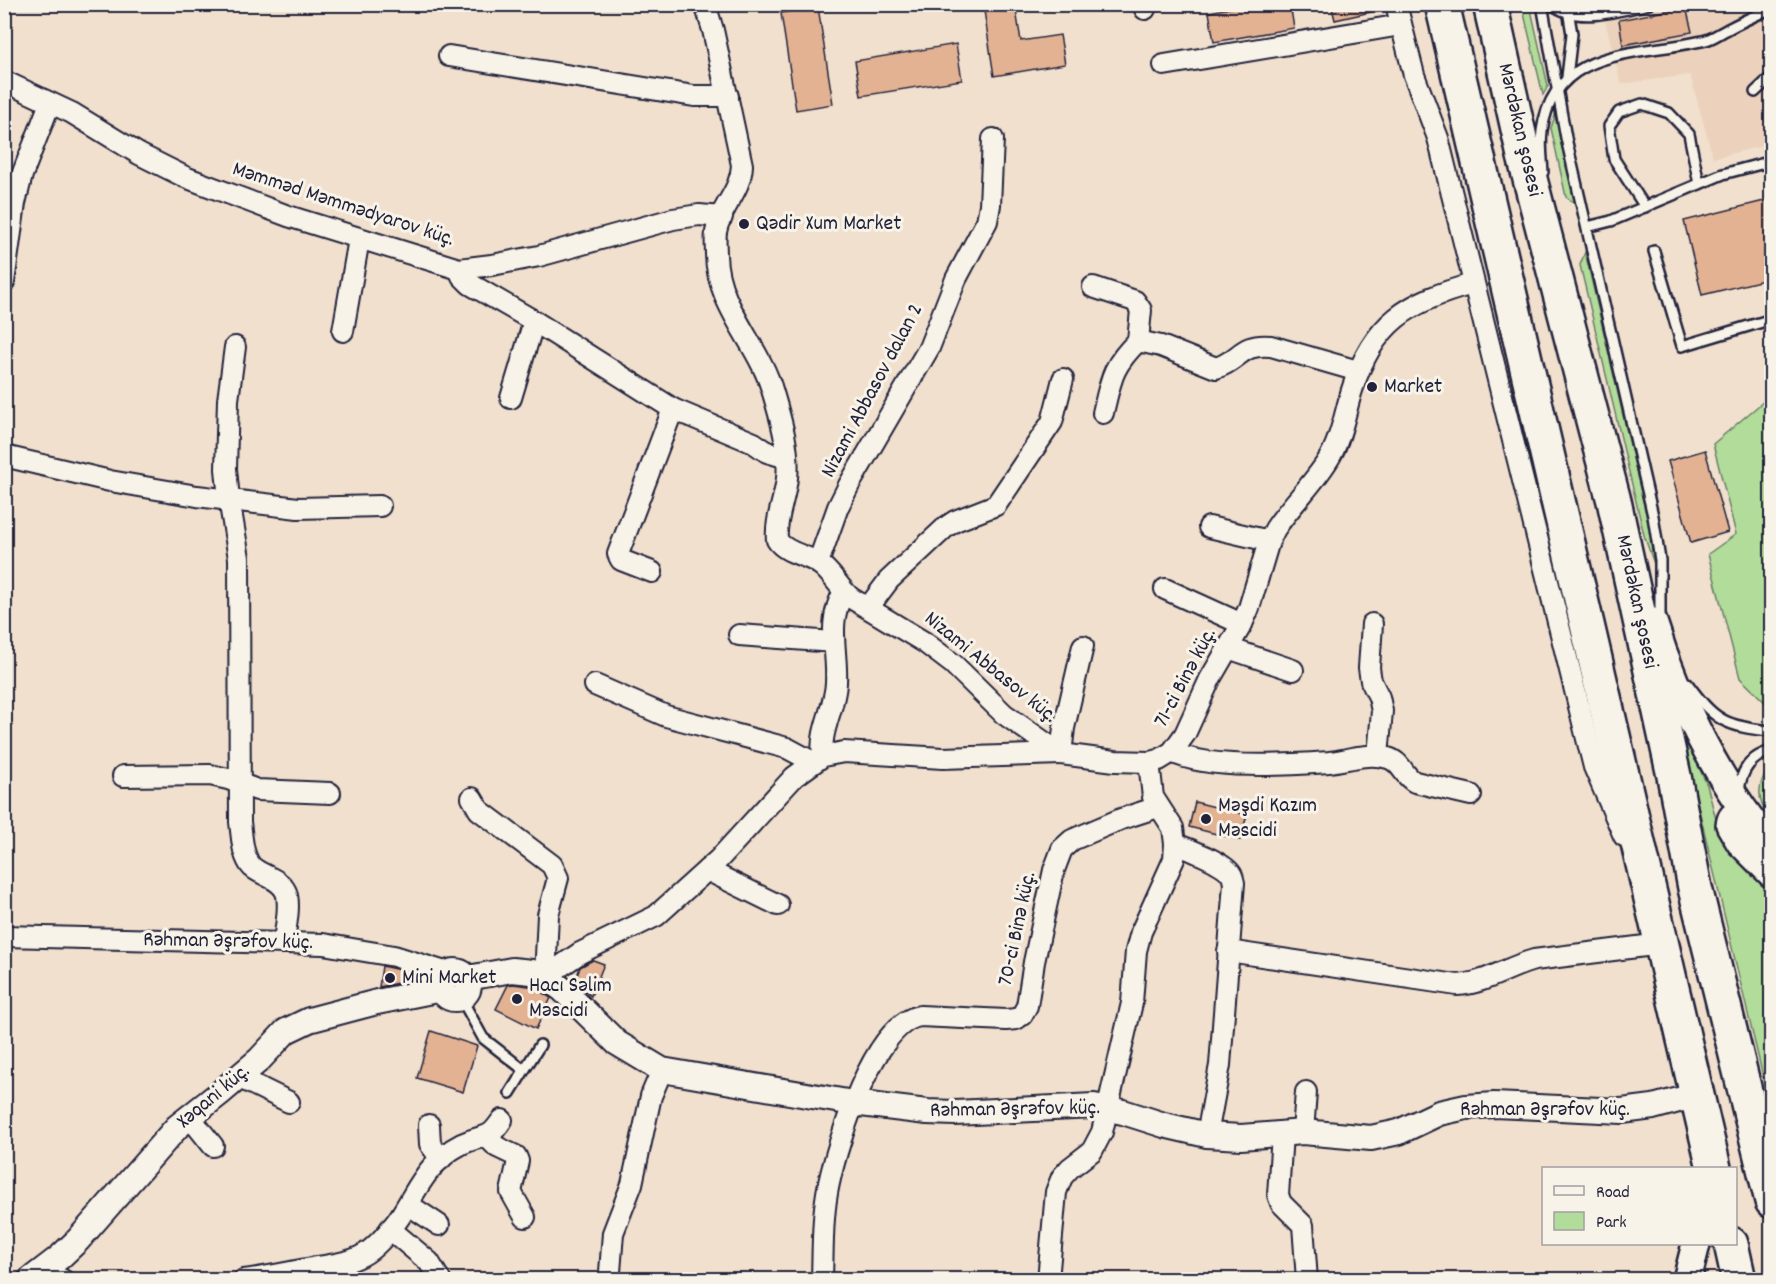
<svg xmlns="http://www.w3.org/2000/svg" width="1776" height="1284" viewBox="0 0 1776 1284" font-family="Dekko,sans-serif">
  <rect width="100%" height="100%" fill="#f1e0ce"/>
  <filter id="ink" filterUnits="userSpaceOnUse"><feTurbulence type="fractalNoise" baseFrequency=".0167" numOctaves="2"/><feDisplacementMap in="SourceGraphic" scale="12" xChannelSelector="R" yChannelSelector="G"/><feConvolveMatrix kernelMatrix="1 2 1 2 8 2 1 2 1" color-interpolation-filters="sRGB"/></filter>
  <g filter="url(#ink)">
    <polygon fill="#ecd2bc" points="1601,5 1771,5 1771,144 1713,158 1690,75 1621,84"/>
    <g fill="#b2dc99" stroke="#6a7f6a" stroke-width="1.5">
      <polygon points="1522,5 1530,5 1548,86 1543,95"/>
      <polygon points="1555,116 1575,203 1566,197 1551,128"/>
      <polygon points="1585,252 1650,531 1654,564 1644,535 1580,265"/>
      <polygon points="1771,395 1771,706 1768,705 1740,678 1708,554 1736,534 1713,444"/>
      <polygon points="1677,718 1707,785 1722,842 1754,875 1771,890 1771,1110"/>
      <path d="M1771 765V818C1755 800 1757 783 1771 765Z"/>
    </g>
    <g fill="#e2b293" stroke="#22223b" stroke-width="1.5">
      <polygon points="983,4 1015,4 1021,41 1060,35 1065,64 994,76"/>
      <polygon points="1250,4 1290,4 1294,28 1214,42 1209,12"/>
      <polygon points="1331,4 1379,4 1380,10 1335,20"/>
      <polygon points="818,7 833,104 796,110 781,13"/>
      <polygon points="1686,7 1692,32 1623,45 1619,20"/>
      <polygon points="956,44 962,80 861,96 855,61"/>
      <polygon points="1772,199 1772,278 1702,295 1684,221"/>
      <polygon points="1705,450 1728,532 1691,543 1668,461"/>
      <polygon points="1195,802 1247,815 1240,840 1189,827"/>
      <polygon points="593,960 604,964 591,996 575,982 580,967"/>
      <polygon points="382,966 400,970 398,983 379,987"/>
      <polygon points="513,984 529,986 538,990 551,998 536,1029 496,1009 508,985"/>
      <polygon points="431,1031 477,1046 463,1092 417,1078"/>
    </g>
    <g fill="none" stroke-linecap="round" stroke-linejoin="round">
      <defs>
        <g id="service">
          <polyline points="1542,4 1566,138 1653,516 1660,560 1660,622"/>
          <path d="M1552 4C1578 25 1620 10 1649 4"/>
          <polyline points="1567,77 1572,34 1567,4"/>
          <polyline points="1755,92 1772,76"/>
          <path d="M1543 172C1542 158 1540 144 1542 131 1554 44 1642 56 1706 40 1713 38 1720 33 1726 30 1741 22 1756 15 1772 8"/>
          <polyline points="1645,207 1614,159 1609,126 1619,112 1642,104 1669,113 1689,134 1699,184"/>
          <polyline points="1587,227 1611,221 1723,174 1772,161"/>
          <polyline points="1654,251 1682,346 1772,319"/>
          <path d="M1687 683C1714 720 1725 727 1772 731"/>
          <path d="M1739 791C1741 771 1750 756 1772 751"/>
          <polyline points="461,998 483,1038 524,1070"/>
          <polyline points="510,1093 540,1045"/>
        </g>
        <g id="minor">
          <path d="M705 4 713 30 742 165C741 192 720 207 716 232 715 239 716 248 716 255 717 307 760 345 773 393 781 420 790 450 787 478 785 499 775 519 777 540 785 553 806 555 818 563 832 572 838 587 851 598L924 642 953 664 1004 714 1061 754 1115 761 1149 762 1159 760 1172 752 1185 734 1210 679 1242 624 1249 608 1269 541 1275 529C1292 503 1316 482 1331 455 1342 435 1345 412 1352 390 1373 323 1408 301 1473 284"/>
          <polyline points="1143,4 1145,9"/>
          <polyline points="1396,4 1414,75 1438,138 1594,767 1624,836"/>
          <polyline points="449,56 694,96 728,96"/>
          <polyline points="1164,65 1401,25"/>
          <polyline points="4,81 72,113 139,154 185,177 288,216 459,269 492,265 539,256 673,219 699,215 722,217"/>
          <polyline points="459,269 462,276 470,284 534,321 673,409 754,443 767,452 787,458"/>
          <polyline points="4,282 15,203 22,175 50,103"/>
          <path d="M1093 287 1135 301 1141 310 1138 341C1112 366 1111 379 1103 413"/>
          <polyline points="343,331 359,239"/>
          <path d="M1138 341 1161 346 1216 368C1241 360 1240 343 1271 346L1358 371"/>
          <path d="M235 347 228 400 226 469 229 499 239 558 240 822C242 836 242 856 252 867 262 876 280 878 286 892 291 906 285 928 284 943"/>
          <polyline points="511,398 534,321"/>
          <polyline points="4,456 110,481 197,496 298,508 380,506"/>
          <polyline points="1209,527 1269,541"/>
          <polyline points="818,563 838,507 849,485 929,348 956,279 987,221 990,205 993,139"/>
          <polyline points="652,572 621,560 618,554 673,409"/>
          <polyline points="1165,589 1242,624"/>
          <polyline points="868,608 889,580 946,527 955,521 996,505 1052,422 1063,379"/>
          <polyline points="1372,624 1369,668 1371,681 1379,697 1382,711 1378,756"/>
          <polyline points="739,635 834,642"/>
          <polyline points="1228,648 1293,670"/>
          <polyline points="595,685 666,716 787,748 813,762"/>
          <path d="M1172 752C1208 770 1288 765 1329 762 1348 760 1369 752 1388 758 1402 762 1403 776 1415 782L1471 795"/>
          <path d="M823 756C819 731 835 708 836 683 838 651 826 622 844 592"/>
          <polyline points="123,776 210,775 228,779 257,790 330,793"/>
          <polyline points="472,798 479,810 552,865 558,878 548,915 545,977"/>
          <path d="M1175 844C1187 848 1225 863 1231 874 1233 876 1233 880 1234 883L1220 1065 1207 1135"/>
          <polyline points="707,870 778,905"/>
          <polyline points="4,936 323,944 394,956 448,973"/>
          <path d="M1228 951 1457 985C1484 984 1508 967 1534 960L1661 944"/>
          <polyline points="545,977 580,953 656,916 718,860 794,777 823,756 844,752 943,758 1061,754 1064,728 1083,646"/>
          <polyline points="238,1077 289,1102"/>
          <polyline points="189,1116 213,1146"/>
          <polyline points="429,1125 430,1144 441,1159"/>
          <polyline points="1303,1132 1306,1092"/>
          <polyline points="1282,1134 1278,1195 1281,1203 1303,1225 1307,1280"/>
          <polyline points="487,1137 497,1147 516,1156 518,1161 511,1192 525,1217"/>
          <polyline points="409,1205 439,1225"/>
          <polyline points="390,1229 429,1262 440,1280"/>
          <polyline points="44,1270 63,1280"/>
          <path d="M244 1280C267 1277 289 1272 312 1268 328 1265 346 1264 361 1256 375 1249 387 1234 397 1221 410 1203 419 1180 435 1164 444 1155 456 1145 469 1141 488 1134 489 1139 502 1120"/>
          <polyline points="612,1280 610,1272 613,1233 632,1184 651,1096 662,1070"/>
          <path d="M822 1280C823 1248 822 1214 829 1183 838 1142 874 1023 920 1016L1006 1020 1016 1019 1022 1015 1027 1006 1034 962 1054 870 1062 849 1072 840 1121 819 1158 807"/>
          <polyline points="1048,1280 1056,1192 1062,1177 1070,1168 1092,1151 1102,1132 1132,1003 1136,951 1141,932 1174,859 1175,844 1173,828 1153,797 1149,762"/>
        </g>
        <g id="tertiary">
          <circle cx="455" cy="985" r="14"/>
          <polyline points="468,978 512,970 532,972 545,977 562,989 617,1043 662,1070 853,1103 927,1112 955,1113 1094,1106 1123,1112 1164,1125 1207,1135 1241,1137 1303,1132 1371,1138 1399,1132 1439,1113 1466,1107 1494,1105 1622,1111 1653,1107 1697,1095"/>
          <polyline points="30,1280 60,1257 78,1240 177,1127 220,1093 259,1060 286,1031 309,1020 377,1002 442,989"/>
        </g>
        <g id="secondary">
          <path d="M1653 622C1675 694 1721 790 1772 845"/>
          <path d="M1752 823C1743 815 1732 809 1730 825L1740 842 1772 874"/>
          <polyline points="1687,1280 1696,1244"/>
        </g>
        <g id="motorway">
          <polyline points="1442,4 1714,1168"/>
          <polyline points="1490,4 1524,156 1614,501 1674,776 1695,888 1772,1201"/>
          <polyline points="1731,1244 1739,1280"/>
        </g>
      </defs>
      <use href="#service" stroke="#22223b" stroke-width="14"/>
      <use href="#minor" stroke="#22223b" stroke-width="24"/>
      <use href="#tertiary" stroke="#22223b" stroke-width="28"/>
      <use href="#secondary" stroke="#22223b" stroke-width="32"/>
      <use href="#motorway" stroke="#22223b" stroke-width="38"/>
      <use href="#service" stroke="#f7f3e8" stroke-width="9"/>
      <use href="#minor" stroke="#f7f3e8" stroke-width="20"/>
      <use href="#tertiary" stroke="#f7f3e8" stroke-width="24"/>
      <use href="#secondary" stroke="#f7f3e8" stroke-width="27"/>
      <use href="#motorway" stroke="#f7f3e8" stroke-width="33"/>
    </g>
  </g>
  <g fill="#22223b" stroke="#f7f3e8" stroke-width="2">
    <circle cx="744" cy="224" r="6"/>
    <circle cx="1372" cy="387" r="6"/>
    <circle cx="1206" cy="819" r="6"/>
    <circle cx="390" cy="978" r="6"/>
    <circle cx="517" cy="999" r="6"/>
  </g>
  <g text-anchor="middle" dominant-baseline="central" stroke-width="6" stroke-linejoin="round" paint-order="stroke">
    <g font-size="22" fill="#22223b" stroke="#f7f3e8">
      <text transform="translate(1519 130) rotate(77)">Mərdəkan şosesi</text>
      <text transform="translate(343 205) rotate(18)">Məmməd Məmmədyarov küç.</text>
      <text transform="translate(873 391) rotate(-62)">Nizami Abbasov dalan 2</text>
      <text transform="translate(1636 602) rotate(78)">Mərdəkan şosesi</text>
      <text transform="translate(990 668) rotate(39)">Nizami Abbasov küç.</text>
      <text transform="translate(1186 678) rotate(-62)">71-ci Binə küç.</text>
      <text transform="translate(1018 929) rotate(-78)">70-ci Binə küç.</text>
      <text transform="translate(228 942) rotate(1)">Rəhman Əşrəfov küç.</text>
      <text transform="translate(214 1097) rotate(-40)">Xəqani küç.</text>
      <text transform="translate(1015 1110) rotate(-1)">Rəhman Əşrəfov küç.</text>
      <text x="1545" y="1110">Rəhman Əşrəfov küç.</text>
    </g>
    <g font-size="22" fill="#22223b" stroke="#f7f3e8" text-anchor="start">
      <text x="756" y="224">Qədir Xum Market</text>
      <text x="1384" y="387">Market</text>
      <text x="1218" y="806">Məşdi Kazım<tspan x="1218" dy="25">Məscidi</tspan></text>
      <text x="402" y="978">Mini Market</text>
      <text x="529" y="986">Hacı Səlim<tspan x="529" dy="25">Məscidi</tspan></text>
    </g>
  </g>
  <rect width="1776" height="1284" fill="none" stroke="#f7f3e8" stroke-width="24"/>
  <rect x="12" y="12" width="1752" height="1260" fill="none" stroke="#22223b" stroke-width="2" filter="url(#ink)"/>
  <rect x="1542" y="1167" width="195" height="78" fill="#f7f3e8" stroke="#a29fa3" stroke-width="1.5"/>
  <rect x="1554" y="1186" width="30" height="9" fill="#f7f3e8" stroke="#a29fa3" stroke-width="1.5"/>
  <text x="1596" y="1197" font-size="18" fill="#22223b">Road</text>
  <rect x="1554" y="1212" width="30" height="18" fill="#b2dc99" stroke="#a29fa3" stroke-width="1.5"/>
  <text x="1596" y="1227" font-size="18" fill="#22223b">Park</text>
</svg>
